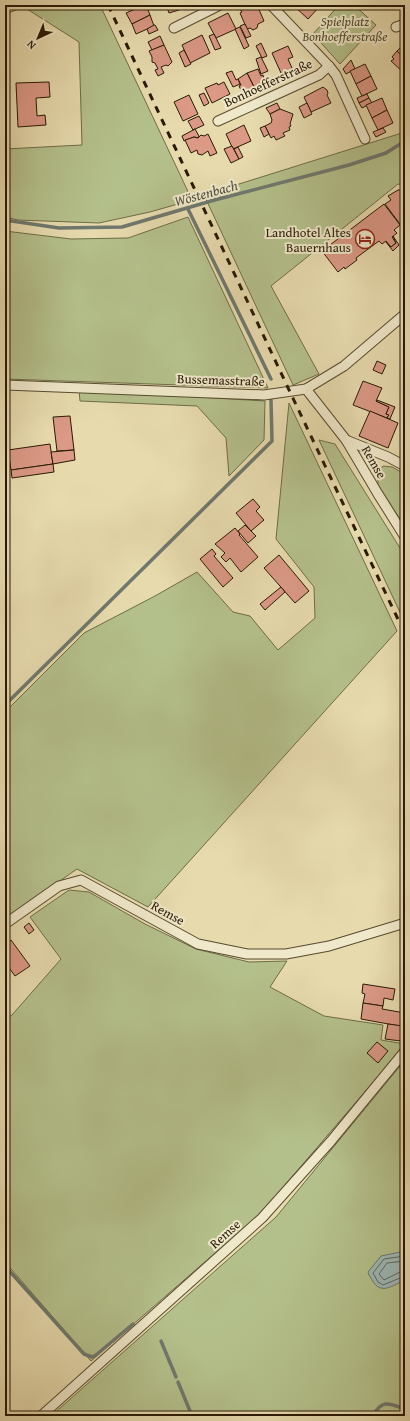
<svg xmlns="http://www.w3.org/2000/svg" width="410" height="1421" viewBox="0 0 410 1421" font-family="'Gentium Book Plus',serif">
  <rect width="100%" height="100%" fill="#e7dbae"/>
  <filter id="stains"><feTurbulence type="fractalNoise" baseFrequency=".005" numOctaves="4"/><feColorMatrix values="0 0 0 0 .2 0 0 0 0 .09 0 0 0 0 .02 0 0 0 .5 -.17"/></filter>
  <radialGradient id="worn" r=".72"><stop offset=".6" stop-color="#630" stop-opacity="0"/><stop offset="1" stop-color="#630" stop-opacity=".3"/></radialGradient>
  <g fill="#b4c08b" stroke="#6e6c48">
    <polygon points="36,5 100,5 192,200 150,212 99,223 18,220 5,217 5,149 82,145 79,42 27,9"/>
    <polygon points="339,5 354,5 376,25 340,64 313,34"/>
    <polygon points="405,132 405,185 398,184 271,286 319,374 293,385 204,195"/>
    <polygon points="188,217 268,388 5,379 5,231 71,239 128,238"/>
    <polygon points="79,390 265,401 264,440 229,476 226,438 197,406 80,401"/>
    <polygon points="289,403 397,631 148,907 77,869 5,919 5,712 84,633 155,596 197,572 233,612 250,616 278,650 315,618 314,587 276,539"/>
    <polygon points="319,440 335,444 405,556 405,623"/>
    <polygon points="383,466 392,467 405,474 405,527 378,485 378,472"/>
    <polygon points="69,890 89,892 145,924 196,949 249,962 287,961 270,987 324,1016 383,1025 381,1040 405,1044 405,1045 260,1214 91,1361 5,1262 5,1020 12,1015 61,959 30,917"/>
    <polygon points="405,1060 405,1416 51,1416 276,1217"/>
  </g>
  <path fill="#9db8b6" stroke="#6f786f" d="M405 1251V1280C393 1285 381 1296 372 1280 370 1277 369 1275 368 1272L381 1256Z"/>
  <g fill="none" stroke-linecap="round" stroke-linejoin="round">
    <g stroke="#63685e" stroke-width="1">
      <polyline points="405,1256 384,1259 373,1273 378,1282 383,1285 405,1276"/>
      <polyline points="405,1261 387,1263 379,1274 384,1280 400,1272 405,1271"/>
    </g>
    <g stroke="#6f786f" stroke-width="3.5">
      <polyline points="188,209 271,379"/>
      <polyline points="5,220 59,228 122,227 211,201 349,165 386,153 405,141"/>
      <polyline points="5,705 272,441 271,400"/>
      <polyline points="5,1266 84,1354 92,1357 96,1355 133,1324"/>
      <polyline points="161,1341 176,1377"/>
      <polyline points="178,1382 192,1416"/>
      <path d="M373 1416C382 1398 391 1404 405 1409"/>
    </g>
  </g>
  <g fill="#db9986" stroke="#291905">
    <polygon points="144,5 146,5 150,15 132,24 126,13"/>
    <polygon points="166,5 186,5 179,8 179,10 169,13"/>
    <polygon points="246,5 257,5 264,21 258,24 257,28 253,30 250,28 247,29 240,13 242,12 239,8"/>
    <polygon points="293,5 314,5 317,8 320,6 308,19"/>
    <polygon points="228,13 236,29 216,38 208,23"/>
    <polygon points="150,15 154,26 136,34 132,24"/>
    <polygon points="245,24 251,36 246,38 240,26"/>
    <polygon points="154,25 155,25 158,30 149,34 147,29"/>
    <polygon points="240,27 249,46 244,49 235,29"/>
    <polygon points="214,34 221,48 215,50 209,36"/>
    <polygon points="202,35 210,53 190,63 182,45"/>
    <polygon points="160,36 164,45 152,50 148,42"/>
    <polygon points="261,43 267,56 262,58 256,46"/>
    <polygon points="164,45 172,62 168,66 166,65 161,67 164,73 158,76 155,70 158,69 155,63 152,62 152,57 149,51"/>
    <polygon points="288,46 293,57 288,59 292,68 290,73 285,75 281,73 272,53"/>
    <polygon points="402,46 404,48 405,46 405,59 397,51"/>
    <polygon points="184,50 191,64 185,67 179,53"/>
    <polygon points="397,51 405,59 404,73 391,61 394,59 392,57"/>
    <polygon points="261,57 268,71 261,74 256,59"/>
    <polygon points="351,60 355,69 346,74 343,69"/>
    <polygon points="365,64 371,76 356,84 350,71"/>
    <polygon points="258,69 261,76 263,75 266,86 257,91 256,91 247,73"/>
    <polygon points="232,71 236,80 238,79 240,84 233,87 226,73"/>
    <polygon points="247,73 256,91 246,96 243,91 242,92 239,86 241,85 238,79"/>
    <polygon points="371,76 377,89 362,96 356,84"/>
    <polygon points="49,82 50,97 36,98 37,116 45,115 46,125 18,127 16,83"/>
    <polygon points="224,82 230,94 212,103 205,88 217,83 218,85"/>
    <polygon points="323,87 327,90 328,93 327,95 331,103 311,112 304,97"/>
    <polygon points="204,93 209,103 204,106 199,95"/>
    <polygon points="367,94 369,98 359,103 357,98"/>
    <polygon points="189,95 198,114 183,121 174,102"/>
    <polygon points="369,98 372,103 362,108 359,103"/>
    <polygon points="382,98 387,110 372,118 366,105"/>
    <polygon points="277,103 280,109 270,114 266,108"/>
    <polygon points="307,103 312,114 304,118 299,107"/>
    <polygon points="280,109 293,114 290,124 291,126 289,127 290,130 283,133 285,136 276,140 274,136 271,138 265,126 271,123 272,120 270,114"/>
    <polygon points="387,110 393,123 378,130 372,118"/>
    <polygon points="199,116 204,125 193,130 188,121"/>
    <polygon points="244,125 251,141 233,149 226,134"/>
    <polygon points="265,126 269,134 264,137 260,128"/>
    <polygon points="383,128 386,132 376,137 373,132"/>
    <polygon points="195,129 199,136 198,138 194,137 184,141 182,136"/>
    <polygon points="208,134 217,153 210,156 208,151 202,155 198,154 197,150 191,153 185,140 194,137 198,138 201,135 204,136"/>
    <polygon points="232,146 239,159 231,163 224,149"/>
    <polygon points="238,147 243,157 239,159 234,149"/>
    <polygon points="398,190 405,190 405,224 403,222 400,224 385,204 391,200 388,196"/>
    <polygon points="384,204 400,225 394,230 397,233 392,237 396,243 391,247 386,241 382,244 379,241 356,258 357,260 345,269 344,267 338,272 322,251"/>
    <polygon points="393,236 399,245 393,251 386,242 391,247 396,243"/>
    <polygon points="377,361 386,365 382,374 373,370"/>
    <polygon points="363,381 382,388 376,401 389,407 386,414 389,415 387,418 353,405"/>
    <polygon points="377,400 395,407 390,419 387,418 389,415 386,414 389,407 376,401"/>
    <polygon points="370,411 398,423 388,448 359,436"/>
    <polygon points="70,416 74,450 57,451 53,417"/>
    <polygon points="50,444 53,464 11,470 8,450"/>
    <polygon points="74,450 75,460 53,464 51,452"/>
    <polygon points="53,464 54,472 12,478 11,470"/>
    <polygon points="253,499 260,507 256,511 264,520 251,531 236,513"/>
    <polygon points="245,525 256,536 248,543 238,531"/>
    <polygon points="235,528 240,534 239,535 258,557 241,572 230,558 226,562 221,557 225,553 215,544"/>
    <polygon points="212,549 216,554 214,556 233,578 223,587 200,559"/>
    <polygon points="279,555 309,591 295,603 264,568"/>
    <polygon points="281,587 285,592 265,610 260,604"/>
    <polygon points="29,923 34,930 29,934 24,927"/>
    <polygon points="11,940 30,966 15,976 5,962 5,944"/>
    <polygon points="363,984 395,989 393,1000 384,998 383,1006 363,1003 365,994 362,993"/>
    <polygon points="363,1003 383,1006 382,1009 405,1013 405,1027 361,1019"/>
    <polygon points="388,1024 403,1026 401,1041 385,1039"/>
    <polygon points="377,1042 388,1051 378,1063 367,1053"/>
  </g>
  <g fill="none" stroke-linecap="round" stroke-linejoin="round">
    <defs>
      <g id="minor">
        <polyline points="5,9 15,5"/>
        <polyline points="396,27 405,24"/>
        <polyline points="174,28 220,5"/>
        <polyline points="329,66 336,75 365,139"/>
        <polyline points="218,121 319,75 329,66 271,5"/>
        <polyline points="5,385 264,395 306,389 344,366 405,314"/>
        <polyline points="306,389 346,440 378,494 405,537"/>
        <polyline points="346,440 388,457 405,466"/>
        <polyline points="5,924 59,886 81,880 198,944 247,954 286,954 329,946 405,923"/>
        <polyline points="41,1416 262,1218 331,1141 405,1051"/>
      </g>
    </defs>
    <use href="#minor" stroke="#584a2f" stroke-width="11"/>
    <use href="#minor" stroke="#efe8ca" stroke-width="9"/>
    <polyline stroke="#291905" stroke-width="3" stroke-dasharray="7 7" stroke-linecap="butt" points="108,5 290,392 405,634"/>
  </g>
  <defs>
    <symbol id="hotel-ring" viewBox="-11 -11 22 22"><circle r="9.5" fill="#efe8ca" stroke="#8f2418" stroke-width="1.5"/><path d="M-6-4.5h1.5V1H6V5H4.5V3h-9V5H-6ZM-4 0a1.8 1.8 0 1 1 3.6 0ZM.5 0V-2.5h3Q6-2.5 6 0Z" fill="#8f2418"/></symbol>
  </defs>
  <g fill-rule="evenodd">
    <use href="#hotel-ring" x="354" y="228" width="22" height="22"/>
  </g>
  <g text-anchor="middle" dominant-baseline="central" stroke-width="4" stroke-linejoin="round" paint-order="stroke">
    <g font-size="13" font-style="italic" fill="#534b2d" stroke="#efe8ca">
      <text x="345" y="21">Spielplatz<tspan x="345" dy="15">Bonhoefferstraße</tspan></text>
    </g>
    <g font-size="13" fill="#291905" stroke="#efe8ca">
      <text transform="translate(268 83) rotate(-25)">Bonhoefferstraße</text>
      <text transform="translate(221 380) rotate(2)">Bussemasstraße</text>
      <text transform="translate(374 462) rotate(60)">Remse</text>
      <text transform="translate(168 913) rotate(29)">Remse</text>
      <text transform="translate(225 1234) rotate(-42)">Remse</text>
    </g>
    <g font-size="13" fill="#291905" stroke="#efe8ca" text-anchor="end">
      <text x="351" y="232">Landhotel Altes<tspan x="351" dy="15">Bauernhaus</tspan></text>
    </g>
    <g font-size="14" font-style="italic" fill="#525143" stroke="#efe8ca">
      <text transform="translate(206 193) rotate(-15)">Wöstenbach</text>
    </g>
  </g>
  <rect width="410" height="1421" fill="none" stroke="#e7dbae" stroke-width="20"/>
  <rect x="6" y="6" width="398" height="1409" fill="none" stroke="#291905" stroke-width="2"/>
  <rect x="10" y="10" width="390" height="1401" fill="none" stroke="#291905"/>
  <g transform="translate(38 38) rotate(224)" stroke="#efe8ca" stroke-width="3" paint-order="stroke">
  <path d="M0-3L7 15L0 10L-7 15Z" fill="#291905"/>
  <text y="-6" font-size="11" font-weight="bold" text-anchor="middle" fill="#291905">N</text>
  </g>
  <rect width="100%" height="100%" filter="url(#stains)"/>
  <rect width="100%" height="100%" fill="url(#worn)"/>
</svg>
